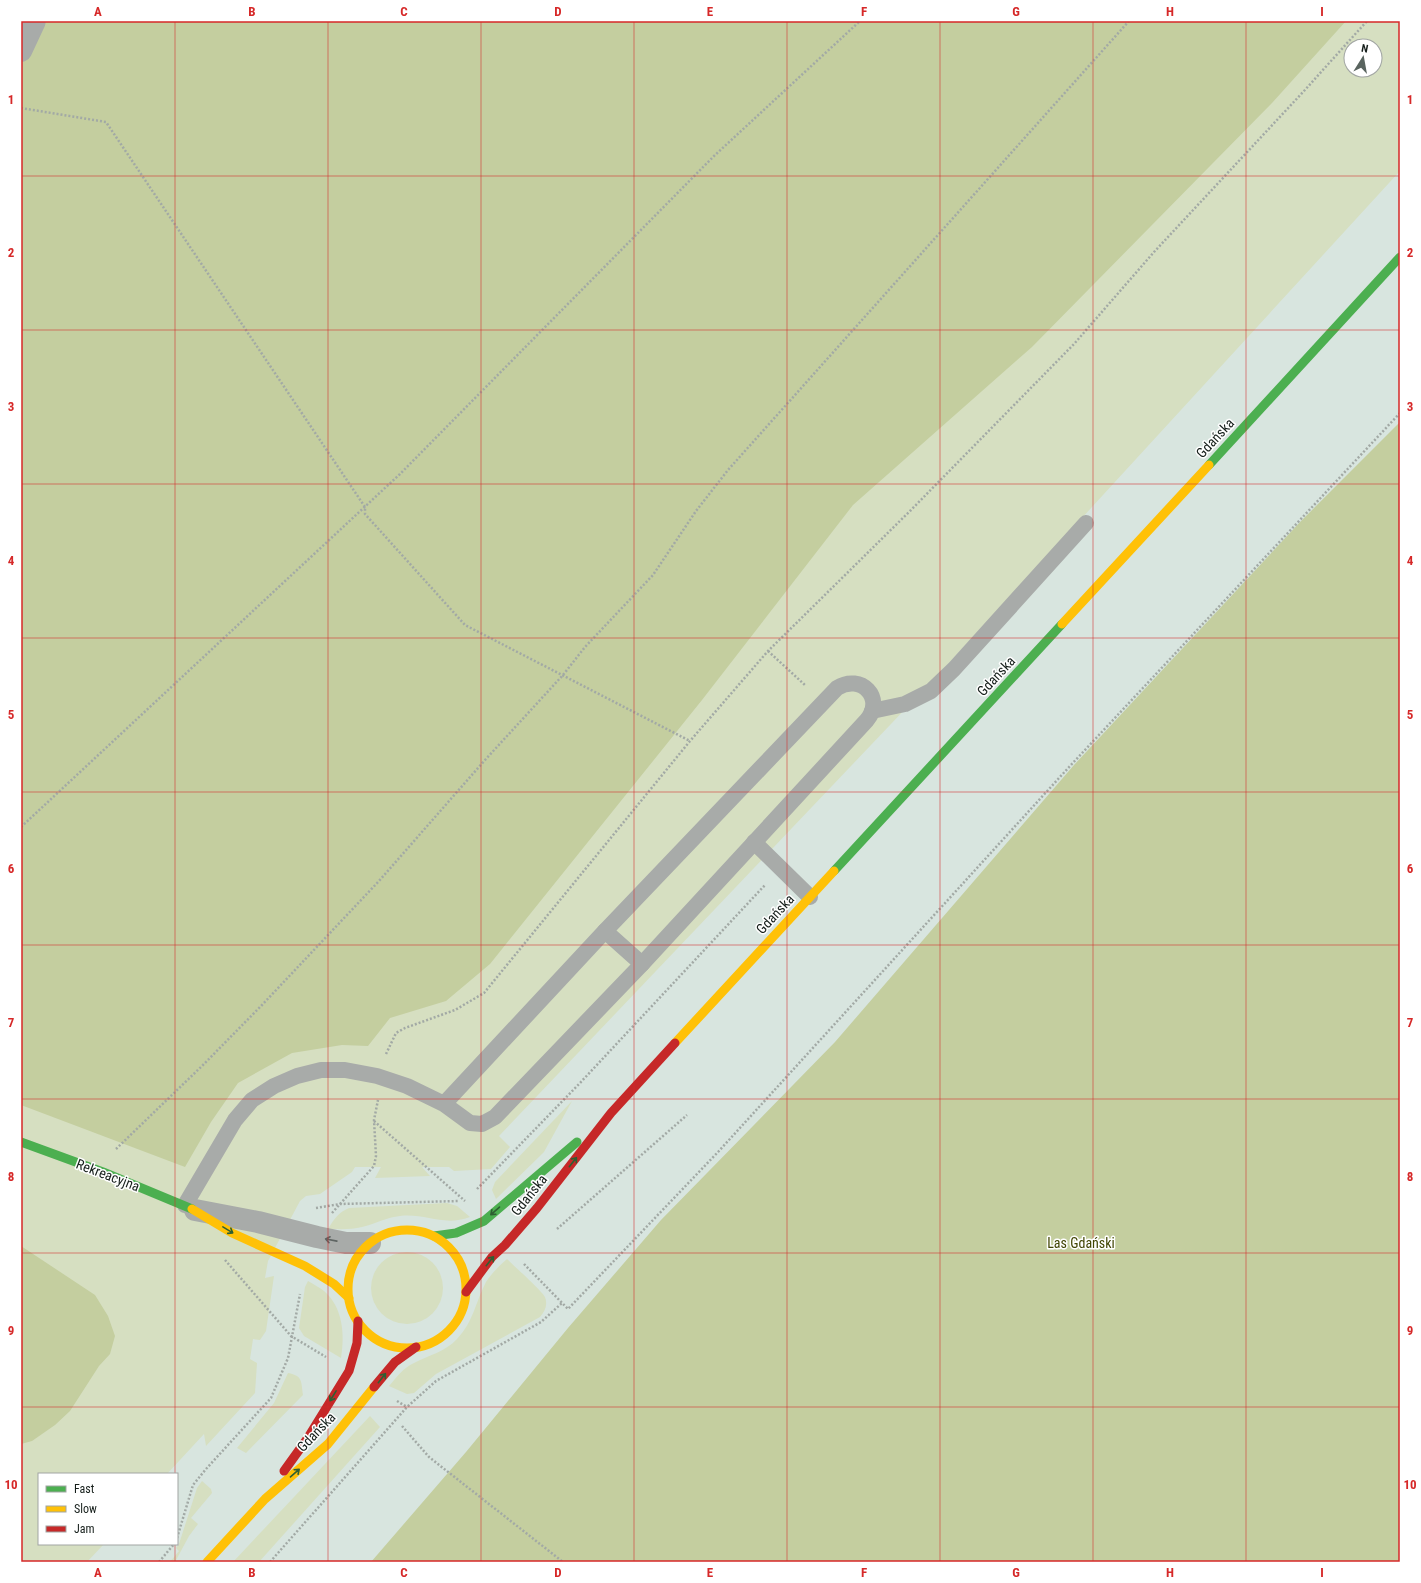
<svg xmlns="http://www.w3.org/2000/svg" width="1421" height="1583" viewBox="0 0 1421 1583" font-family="'Roboto Condensed',sans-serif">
  <rect width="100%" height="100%" fill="#d8e5df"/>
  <g fill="#d6dfc1" fill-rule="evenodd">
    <path d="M21 21H1400V171L949 663 499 1136 510 1147 491 1169 454 1171 449 1167H422L430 1176 375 1178 381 1167H355L352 1172 320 1194 306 1196 300 1201 268 1261 265 1278 274 1276 266 1331 260 1340 253 1339 250 1359 257 1363 255 1393 206 1446 204 1434 167 1474H39V1544H104L87 1562H21ZM1351 46H1375V70H1351Z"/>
    <polygon points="572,1101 544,1152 496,1199 492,1190 495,1182"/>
    <path d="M447 1203 457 1206 470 1217C443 1227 426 1213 400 1216 387 1217 375 1224 362 1227 351 1230 339 1229 328 1229 334 1219 339 1212 349 1208Z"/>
    <circle cx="407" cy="1288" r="36"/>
    <path d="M507 1259C514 1266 542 1291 545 1297 548 1305 545 1311 540 1317L436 1374 414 1393 407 1394 389 1386C397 1377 403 1368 414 1363 429 1355 445 1352 457 1339 474 1321 475 1303 486 1282 492 1273 499 1266 507 1259Z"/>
    <path d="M308 1281C313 1284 319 1287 324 1291 343 1307 345 1335 341 1358L304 1336 299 1328 305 1287Z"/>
    <path d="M288 1373C303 1376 301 1381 303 1395L246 1453 237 1448 274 1403Z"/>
    <polygon points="370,1416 380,1427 259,1562 233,1562"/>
    <polygon points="202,1481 211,1489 212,1493 191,1518 198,1524 189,1536 175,1562 170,1562 179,1551 176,1548 179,1544 197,1488"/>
  </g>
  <g fill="#c4ce9f">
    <polygon points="21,21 1346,21 1272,103 1032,347 853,505 702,700 490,964 446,1001 390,1018 368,1046 342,1045 292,1053 238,1083 211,1122 185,1167 21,1105"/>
    <polygon points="1400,422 1400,1562 371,1562 466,1452 568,1328 661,1220 835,1042 1074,765 1301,521"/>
    <polygon points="21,1246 95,1295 108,1316 115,1336 110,1354 99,1366 70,1411 55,1425 32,1441 21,1444"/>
  </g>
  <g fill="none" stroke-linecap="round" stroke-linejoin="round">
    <g stroke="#a2a9a5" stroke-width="2.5" stroke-dasharray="2 2" stroke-linecap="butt">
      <polyline points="21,108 106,122 365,507 365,514 465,625 690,741"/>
      <polyline points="768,651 806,686"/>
      <polyline points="21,827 400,474 714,156 860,21"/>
      <polyline points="386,1054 396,1033 405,1028 455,1010 484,993 690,741 768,651 910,511 1074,344 1154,252 1304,91 1367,21"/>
      <polyline points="374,1121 465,1201"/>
      <polyline points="116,1149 203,1065 262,1005 379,881 485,760 563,675 585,647 653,575 696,511 728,470 1129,21"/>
      <polyline points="477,1189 580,1083 765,885"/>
      <polyline points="316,1208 340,1204 459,1201"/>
      <polyline points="332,1213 374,1166 376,1156 374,1120 378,1100"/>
      <polyline points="557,1229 687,1115"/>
      <polyline points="225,1260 291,1336 326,1357"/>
      <polyline points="524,1264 568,1309 718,1152 1070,766 1400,413"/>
      <polyline points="397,1401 407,1407"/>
      <polyline points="402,1426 429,1457 563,1562"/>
      <polyline points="177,1538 193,1485 206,1469 271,1398 288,1358 300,1294"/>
      <polyline points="159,1562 174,1544"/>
      <polyline points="270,1562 407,1407 436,1381 541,1322 562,1303"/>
    </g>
    <g stroke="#a8aba9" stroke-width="16">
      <polyline points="872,711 905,704 931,691 954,669 1086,523"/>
      <polyline points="754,842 810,897"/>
      <polyline points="605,931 642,964"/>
      <path d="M185 1205 235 1120 252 1100 274 1086 297 1076 321 1070H345L377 1076 407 1086 444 1104 470 1123 482 1124 495 1117 642 964 867 720C885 698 861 673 837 688L605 931 444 1104"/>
    </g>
    <g stroke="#a8aba9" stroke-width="22">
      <polyline points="21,51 35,21"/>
      <polyline points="195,1210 258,1222 317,1237 346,1243 370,1243"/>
    </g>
    <g stroke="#4caf50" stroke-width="9">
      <polyline points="1209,465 1400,257"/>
      <polyline points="834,871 1062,624"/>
      <polyline points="21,1142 103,1172 192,1209"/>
      <polyline points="434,1236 456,1233 484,1221 577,1142"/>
    </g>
    <g stroke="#ffc107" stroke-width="9">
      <polyline points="1062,624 1209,465"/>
      <polyline points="675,1043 834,871"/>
      <polyline points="192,1209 232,1233 305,1266 334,1284 349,1298"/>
      <circle cx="407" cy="1289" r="59"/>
      <polyline points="207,1562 265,1499 328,1444 374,1387"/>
    </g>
    <g stroke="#c62828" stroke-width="9">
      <polyline points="466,1292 492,1257 505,1245 537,1208 611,1113 675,1043"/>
      <polyline points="374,1387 395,1362 416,1347"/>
      <polyline points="284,1471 307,1439 349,1371 357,1343 358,1321"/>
    </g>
  </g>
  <defs><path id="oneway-shaft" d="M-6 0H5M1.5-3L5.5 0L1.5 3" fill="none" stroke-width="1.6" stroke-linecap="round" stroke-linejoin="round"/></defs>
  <g stroke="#2e5f32">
    <use href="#oneway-shaft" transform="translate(573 1162) rotate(-52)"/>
    <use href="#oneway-shaft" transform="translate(495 1211) rotate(139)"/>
    <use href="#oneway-shaft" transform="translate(228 1230) rotate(31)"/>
    <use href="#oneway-shaft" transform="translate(490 1261) rotate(-51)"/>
    <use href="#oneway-shaft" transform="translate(382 1378) rotate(-52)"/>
    <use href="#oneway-shaft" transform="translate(333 1396) rotate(122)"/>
    <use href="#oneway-shaft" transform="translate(295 1473) rotate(-41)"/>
  </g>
  <use stroke="#5e6462" href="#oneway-shaft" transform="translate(331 1240) rotate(-169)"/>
  <path fill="none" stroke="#d62828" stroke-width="1" stroke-opacity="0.55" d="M175 21V1474M328 21V1562M481 21V1562M634 21V1562M787 21V1562M940 21V1562M1093 21V1562M1246 21V1562M21 176H1400M21 330H1400M21 484H1400M21 638H1400M21 792H1400M21 945H1400M21 1099H1400M21 1253H1400M21 1407H1400M175 1544V1562"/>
  <g text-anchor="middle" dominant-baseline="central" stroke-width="3" stroke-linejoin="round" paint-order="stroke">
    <g font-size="14" fill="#151e1a" stroke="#fff">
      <text transform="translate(1215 438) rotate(-47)">Gdańska</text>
      <text transform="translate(996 676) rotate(-47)">Gdańska</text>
      <text transform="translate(775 914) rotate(-47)">Gdańska</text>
      <text transform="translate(108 1175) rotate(21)">Rekreacyjna</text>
      <text transform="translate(529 1195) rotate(-51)">Gdańska</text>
      <text transform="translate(316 1432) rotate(-46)">Gdańska</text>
    </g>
    <g font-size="14" fill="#414503" stroke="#fff">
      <text x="1081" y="1243">Las Gdański</text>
    </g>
  </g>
  <rect width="1421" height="1583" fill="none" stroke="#ffffff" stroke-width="44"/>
  <rect x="38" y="1473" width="140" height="72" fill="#ffffff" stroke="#a1a5a3"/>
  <rect x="46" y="1486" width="20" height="6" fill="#4caf50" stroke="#a1a5a3"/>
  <text x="74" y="1493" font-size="12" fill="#151e1a">Fast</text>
  <rect x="46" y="1506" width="20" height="6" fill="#ffc107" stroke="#a1a5a3"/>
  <text x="74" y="1513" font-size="12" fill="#151e1a">Slow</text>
  <rect x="46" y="1526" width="20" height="6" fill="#c62828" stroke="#a1a5a3"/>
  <text x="74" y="1533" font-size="12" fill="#151e1a">Jam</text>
  <g transform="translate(1363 58) rotate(11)"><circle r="19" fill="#ffffff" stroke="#a1a5a3"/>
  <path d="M0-3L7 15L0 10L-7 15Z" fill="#59645f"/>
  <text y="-6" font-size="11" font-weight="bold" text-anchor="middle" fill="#151e1a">N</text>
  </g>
  <rect x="22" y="22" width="1377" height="1539" fill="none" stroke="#d62828" stroke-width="1.5"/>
  <g font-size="13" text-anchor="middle" font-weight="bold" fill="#d62828">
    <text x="98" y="16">A</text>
    <text x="252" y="16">B</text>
    <text x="404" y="16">C</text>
    <text x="558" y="16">D</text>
    <text x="710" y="16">E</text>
    <text x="864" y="16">F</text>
    <text x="1016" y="16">G</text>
    <text x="1170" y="16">H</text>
    <text x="1322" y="16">I</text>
    <text x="11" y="104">1</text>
    <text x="1410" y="104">1</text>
    <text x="11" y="257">2</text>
    <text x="1410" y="257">2</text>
    <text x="11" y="411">3</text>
    <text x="1410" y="411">3</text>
    <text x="11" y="565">4</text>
    <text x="1410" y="565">4</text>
    <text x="11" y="719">5</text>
    <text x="1410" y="719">5</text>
    <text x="11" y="873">6</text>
    <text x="1410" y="873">6</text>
    <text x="11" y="1027">7</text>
    <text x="1410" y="1027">7</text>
    <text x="11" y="1181">8</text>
    <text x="1410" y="1181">8</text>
    <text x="11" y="1335">9</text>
    <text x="1410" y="1335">9</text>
    <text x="11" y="1489">10</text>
    <text x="1410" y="1489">10</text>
    <text x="98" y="1577">A</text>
    <text x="252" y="1577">B</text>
    <text x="404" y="1577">C</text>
    <text x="558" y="1577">D</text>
    <text x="710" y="1577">E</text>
    <text x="864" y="1577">F</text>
    <text x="1016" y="1577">G</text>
    <text x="1170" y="1577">H</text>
    <text x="1322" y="1577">I</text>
  </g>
</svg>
